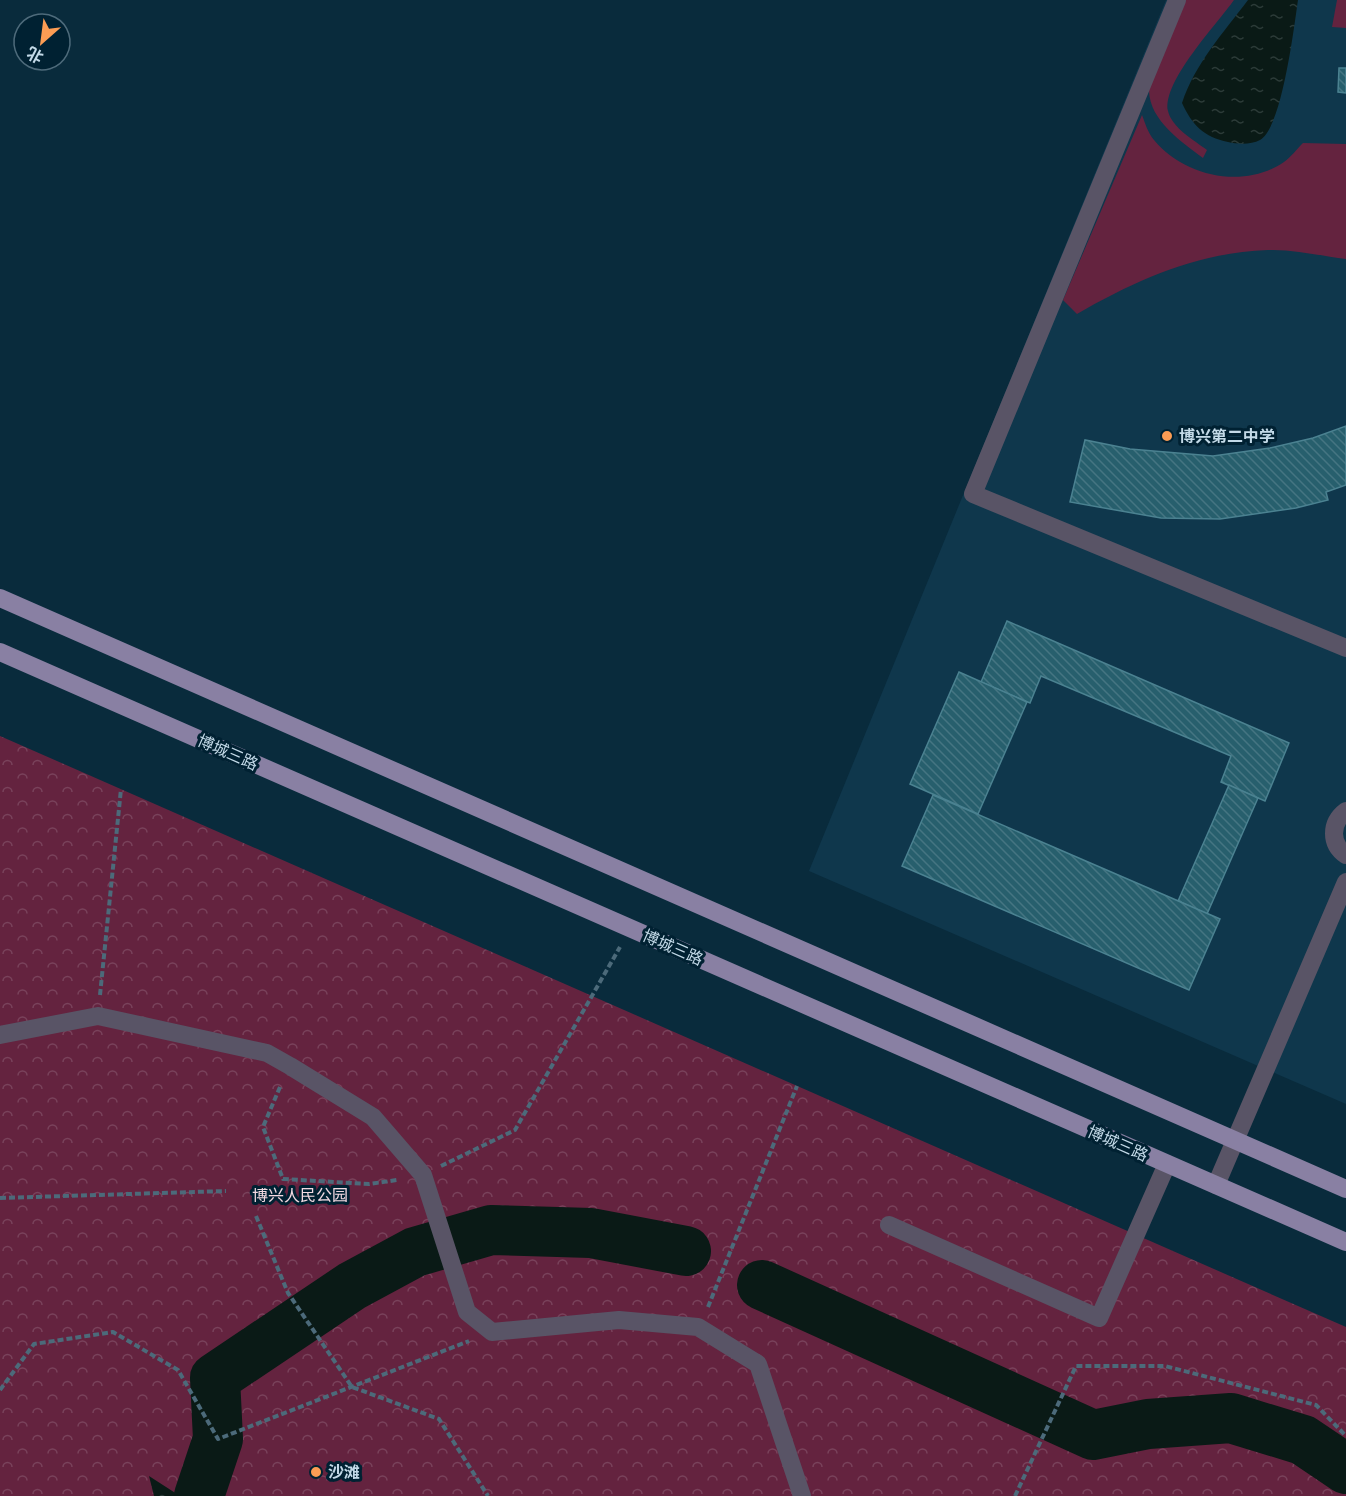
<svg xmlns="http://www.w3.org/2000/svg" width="1346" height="1496" viewBox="0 0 1346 1496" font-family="Manrope,'Noto Sans SC',sans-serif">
  <defs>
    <pattern id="forest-crowns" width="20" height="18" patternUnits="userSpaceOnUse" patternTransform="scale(1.5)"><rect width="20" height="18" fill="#64233f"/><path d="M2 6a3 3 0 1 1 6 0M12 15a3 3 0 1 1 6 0" fill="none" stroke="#79425b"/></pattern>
    <pattern id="water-ripples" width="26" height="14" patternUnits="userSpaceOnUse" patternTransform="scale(1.5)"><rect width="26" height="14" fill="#0a1a16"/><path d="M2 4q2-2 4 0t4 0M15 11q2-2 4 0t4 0" fill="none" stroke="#2c3b38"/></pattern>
    <pattern id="building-back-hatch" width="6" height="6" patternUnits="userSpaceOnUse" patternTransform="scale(1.5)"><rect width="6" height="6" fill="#275f6d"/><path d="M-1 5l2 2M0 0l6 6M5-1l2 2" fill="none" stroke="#457582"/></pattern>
  </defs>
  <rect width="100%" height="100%" fill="#092b3c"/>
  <polygon fill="#0f374c" points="1166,0 1346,0 1346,1104 809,871"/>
  <g fill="#64233f">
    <path d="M1186 0H1234C1217 24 1162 82 1168 111 1172 128 1194 140 1207 150L1203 158C1182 142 1150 121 1149 91 1149 80 1180 15 1186 0Z"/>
    <polygon points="1337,0 1346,0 1346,28 1332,27"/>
    <path d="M1142 115C1145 123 1148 133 1154 140 1184 176 1243 190 1284 162 1291 157 1297 149 1303 143L1346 144V259C1321 256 1293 249 1268 250 1196 253 1138 279 1077 314L1063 300Z"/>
  </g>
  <polygon fill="url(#forest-crowns)" points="0,736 1346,1327 1346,1496 0,1496"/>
  <g fill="url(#water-ripples)">
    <path d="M1248 0H1298C1294 27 1282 128 1260 140 1251 145 1237 144 1228 142 1204 137 1192 125 1182 103 1195 64 1223 33 1248 0Z"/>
    <polygon points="149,1476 180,1496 154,1496"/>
  </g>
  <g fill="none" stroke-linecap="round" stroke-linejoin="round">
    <g stroke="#0a1a16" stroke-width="50">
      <polyline points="762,1285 1093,1435 1148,1424 1231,1418 1303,1440 1346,1469"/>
      <polyline points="199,1496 218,1439 215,1378 352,1286 415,1252 491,1230 591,1233 686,1251"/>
    </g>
  </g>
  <g fill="url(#building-back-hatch)" stroke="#4b8291" stroke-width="1.5">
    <polygon points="1339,68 1346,68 1346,93 1338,92"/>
    <polygon points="1346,426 1346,485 1326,492 1328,500 1296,508 1220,519 1161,518 1070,502 1085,440 1130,449 1213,456 1270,448 1313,438"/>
    <polygon points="1007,621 1289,743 1265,801 1221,782 1231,756 1041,676 1030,703 981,682"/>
    <polygon points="959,672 1027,702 978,814 910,784"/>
    <polygon points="1229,785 1258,798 1207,914 1178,901"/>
    <polygon points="933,795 1220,919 1189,990 902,866"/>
  </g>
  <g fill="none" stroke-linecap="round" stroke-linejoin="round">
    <g stroke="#4c6a7a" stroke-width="4" stroke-dasharray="6 3" stroke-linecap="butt">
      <polyline points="100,995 121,789"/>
      <polyline points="280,1087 263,1127 283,1179 369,1184 397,1180"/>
      <polyline points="441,1166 515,1130 620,947"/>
      <polyline points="0,1198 226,1191"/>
      <polyline points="256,1216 288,1293 352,1387 439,1419 488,1496"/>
      <polyline points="708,1307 797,1086"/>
      <polyline points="0,1390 34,1344 113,1332 178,1370 218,1439 469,1341"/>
      <polyline points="1015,1496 1076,1366 1165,1366 1316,1405 1346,1436"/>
    </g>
    <g stroke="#595466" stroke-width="18">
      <polyline points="1177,0 973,494 1346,648"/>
      <path d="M1346 811C1330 823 1330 844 1346 855"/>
      <polyline points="0,1035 98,1016 267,1053 290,1066 373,1117 423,1175 467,1312 492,1332 619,1320 698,1327 758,1364 802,1496"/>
      <polyline points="1216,1185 1346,882"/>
      <polyline points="889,1225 1099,1318 1167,1164"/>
    </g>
    <g stroke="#8980a3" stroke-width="18">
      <polyline points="0,598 1346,1189"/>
      <polyline points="0,652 1346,1242"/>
    </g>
  </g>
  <g fill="#fc9d54" stroke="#002132" stroke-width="2">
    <circle cx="1167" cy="436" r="6"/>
    <circle cx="316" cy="1472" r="6"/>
  </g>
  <g text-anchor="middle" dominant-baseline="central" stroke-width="6" stroke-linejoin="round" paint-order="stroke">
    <g font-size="16" font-weight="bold" fill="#c3dae8" stroke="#002132" text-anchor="start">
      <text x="1179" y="436">博兴第二中学</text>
      <text x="328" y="1472">沙滩</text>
    </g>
    <g font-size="16" fill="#c3dae8" stroke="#002132">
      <text transform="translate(228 752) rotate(24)">博城三路</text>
      <text transform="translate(673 947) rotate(24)">博城三路</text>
      <text transform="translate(1118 1143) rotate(24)">博城三路</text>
    </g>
    <g font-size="16" fill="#f3dae2" stroke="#002132">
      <text x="300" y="1195">博兴人民公园</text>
    </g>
  </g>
  <g transform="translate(42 42) rotate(208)"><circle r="28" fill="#002132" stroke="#4e6b7b" stroke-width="1.5"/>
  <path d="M0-4.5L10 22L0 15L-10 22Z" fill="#fc9d54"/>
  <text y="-9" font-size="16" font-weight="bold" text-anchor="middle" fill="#c3dae8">北</text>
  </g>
</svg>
